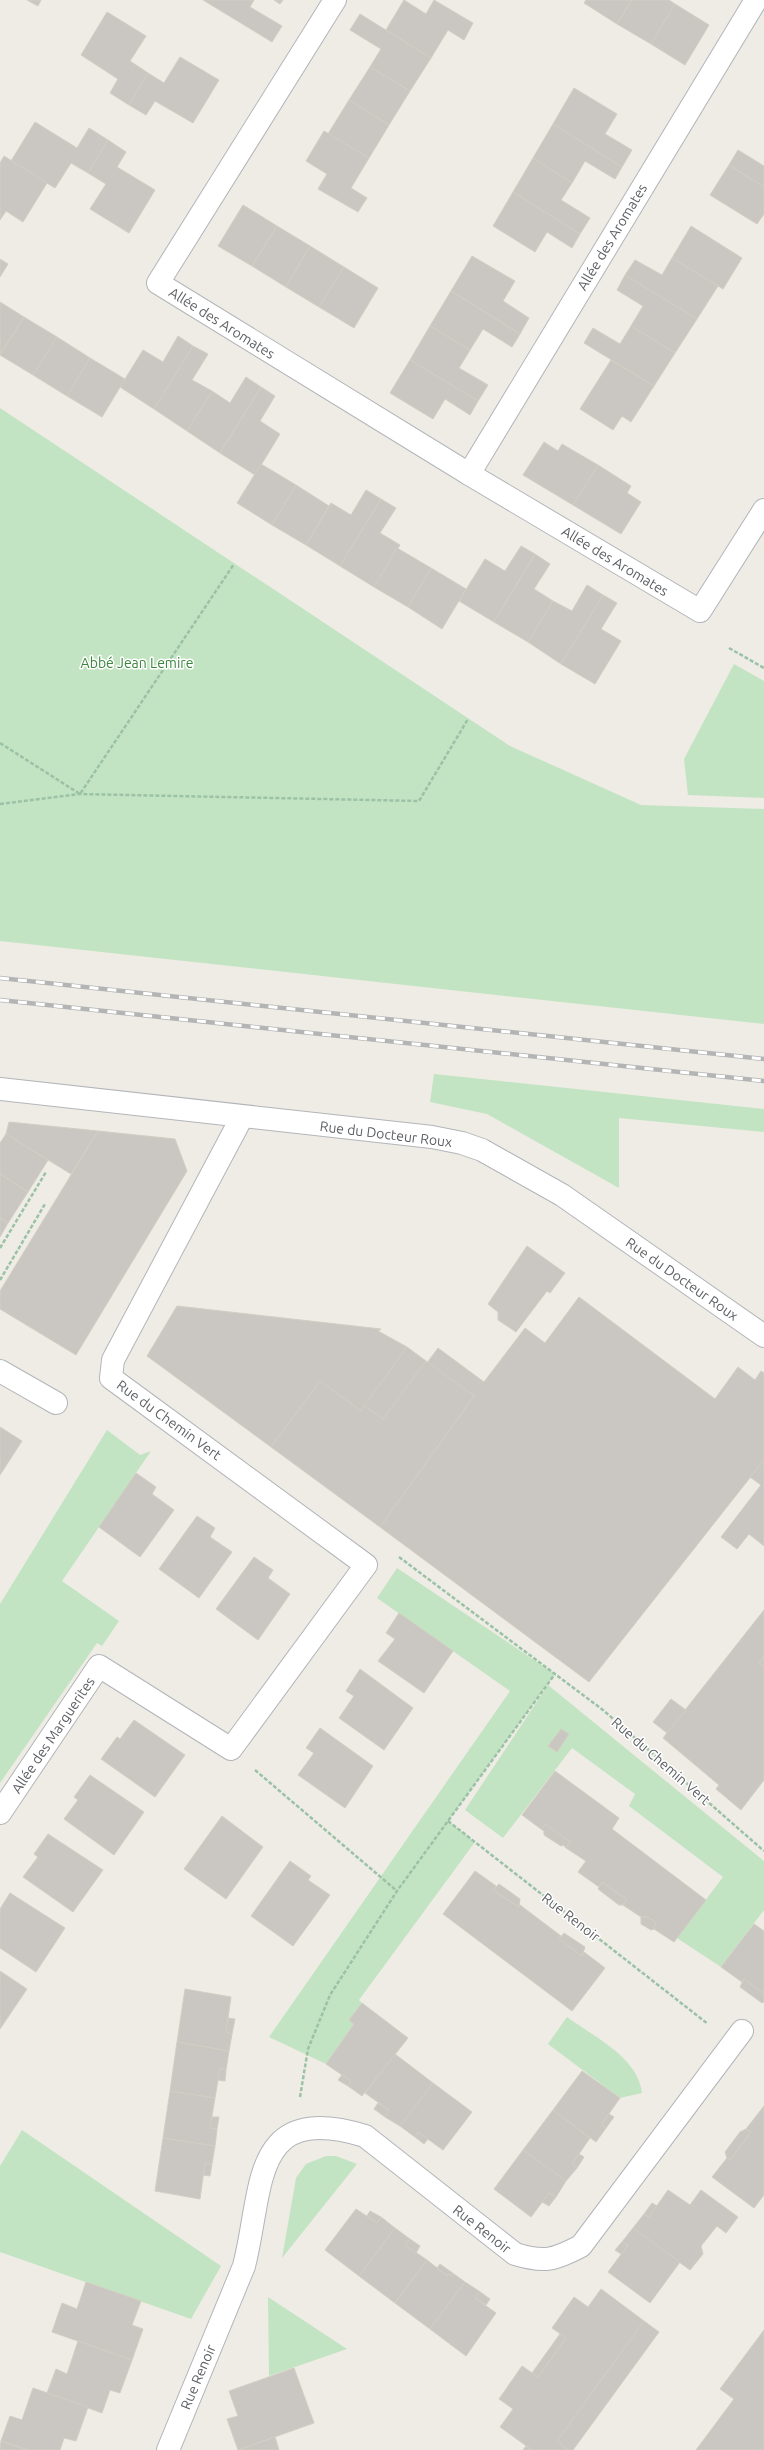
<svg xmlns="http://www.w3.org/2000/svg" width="764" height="2450" viewBox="0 0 764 2450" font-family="Ubuntu,sans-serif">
  <rect width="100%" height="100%" fill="#eeece5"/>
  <g fill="#c3e4c3">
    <polygon points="0,408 510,746 641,805 764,809 764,1024 0,941"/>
    <polygon points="734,664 764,681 764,798 688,795 684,759"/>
    <polygon points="434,1074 764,1109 764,1132 619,1118 619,1188 487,1114 430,1102"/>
    <polygon points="107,1430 140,1455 151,1451 62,1581 119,1621 102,1646 97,1643 0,1783 0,1604"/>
    <polygon points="397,1568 555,1674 448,1821 475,1842 359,2000 362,2003 349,2020 354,2024 326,2064 269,2037 510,1691 377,1598"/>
    <polygon points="548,1685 764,1861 764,1910 721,1967 677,1938 723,1877 629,1806 635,1794 572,1748 503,1838 465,1810"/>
    <path d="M567 2017C594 2037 638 2057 642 2093L620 2098 548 2044Z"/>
    <polygon points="22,2130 221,2266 191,2319 0,2252 0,2166"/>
    <polygon points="326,2156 336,2156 357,2164 282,2258 296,2178 306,2164"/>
    <polygon points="268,2297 347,2349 269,2376"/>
  </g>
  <g fill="#cac7c2" stroke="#d3cec3">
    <polygon points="27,0 41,0 38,6"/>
    <polygon points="203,0 254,0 250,7 282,26 272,42"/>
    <polygon points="274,0 283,0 280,4"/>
    <polygon points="404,0 426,14 434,0 473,23 464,40 448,30 431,58 386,30"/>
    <polygon points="586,0 632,0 617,24 584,3"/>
    <polygon points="632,0 669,0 675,4 651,44 617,24"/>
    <polygon points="675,4 709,25 685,65 651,44"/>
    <polygon points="107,12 146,36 130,61 148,73 129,105 110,93 118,79 81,55"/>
    <polygon points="360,14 431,58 410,91 370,67 381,49 350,30"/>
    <polygon points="180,57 219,80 193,123 155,101 146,115 129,105 148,73 164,83"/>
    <polygon points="370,67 410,91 389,125 349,100"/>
    <polygon points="574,88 617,114 605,134 632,150 622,167 553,124"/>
    <polygon points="349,100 389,125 369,158 328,134"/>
    <polygon points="35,122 77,148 89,128 108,140 88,173 71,163 55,188 11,161"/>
    <polygon points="553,124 622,167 615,179 585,161 572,183 533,158"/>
    <polygon points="324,131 369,158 351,188 367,198 358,212 318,189 327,174 306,161"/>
    <polygon points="108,140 126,152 117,167 155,190 129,233 90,209 106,184 88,173"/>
    <polygon points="738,150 764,166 764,187 729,165"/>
    <polygon points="4,156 47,183 23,222 6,211 0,220 0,163"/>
    <polygon points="533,158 572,183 561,200 590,218 580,234 513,192"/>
    <polygon points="729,165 764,187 764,214 757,224 710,195"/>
    <polygon points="513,192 580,234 572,248 547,232 535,252 493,226"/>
    <polygon points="243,205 277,226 252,266 218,246"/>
    <polygon points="277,226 310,246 286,287 252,266"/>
    <polygon points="691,226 742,258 723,289 672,258"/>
    <polygon points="310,246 344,267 319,307 286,287"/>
    <polygon points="472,256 515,281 503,301 529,318 520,334 451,291"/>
    <polygon points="672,258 718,286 697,319 625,275 635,260 662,275"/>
    <polygon points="0,259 8,264 0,277"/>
    <polygon points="344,267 378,288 354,328 319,307"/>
    <polygon points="625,275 697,319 675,353 631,326 643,306 617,290"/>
    <polygon points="451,291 520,334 512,347 483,329 470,350 430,326"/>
    <polygon points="0,302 24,317 0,355"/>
    <polygon points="24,317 57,337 33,375 0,355"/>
    <polygon points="430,326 470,350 459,368 488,385 478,401 410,360"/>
    <polygon points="631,326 675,353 654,386 584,343 593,328 620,344"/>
    <polygon points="178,336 193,346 154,409 120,387 143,350 163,362"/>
    <polygon points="57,337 90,358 67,396 33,375"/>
    <polygon points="193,346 208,354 192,380 212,391 187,431 154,409"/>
    <polygon points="90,358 125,379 102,417 67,396"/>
    <polygon points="410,360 478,401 470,415 445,399 433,419 390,393"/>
    <polygon points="611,360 654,386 631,422 622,416 613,430 580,409"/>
    <polygon points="246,377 261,387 220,453 187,431 212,391 230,403"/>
    <polygon points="261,387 275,396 260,421 280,434 255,475 220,453"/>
    <polygon points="544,442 558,451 562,444 598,465 573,505 523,475"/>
    <polygon points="261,464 296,485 272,525 237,503"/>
    <polygon points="598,465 631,486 627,493 641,502 621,534 573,505"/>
    <polygon points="296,485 329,506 306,545 272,525"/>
    <polygon points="366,490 381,499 340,566 306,545 331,503 351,515"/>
    <polygon points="381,499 396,508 380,533 400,545 374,587 340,566"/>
    <polygon points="521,546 535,554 494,622 459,601 485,559 505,571"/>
    <polygon points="397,548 431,568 408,607 374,587"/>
    <polygon points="535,554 550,564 534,589 553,601 528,642 494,622"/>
    <polygon points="431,568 466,589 442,629 408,607"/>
    <polygon points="587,585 603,595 561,664 528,642 553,601 572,611"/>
    <polygon points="603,595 617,603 601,629 621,641 595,684 561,664"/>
    <polygon points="9,1122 98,1131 71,1174 6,1134"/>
    <polygon points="98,1131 175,1139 187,1171 76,1355 0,1309 0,1291"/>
    <polygon points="6,1134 48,1160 28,1192 0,1174 0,1143"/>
    <polygon points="0,1174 28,1192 8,1223 0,1218"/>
    <polygon points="0,1218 8,1223 0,1237"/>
    <polygon points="527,1246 565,1273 550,1293 547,1291 516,1332 498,1320 498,1312 488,1304"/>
    <polygon points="579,1297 715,1399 738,1367 755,1380 761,1371 764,1373 764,1460 589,1682 380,1527 474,1396 427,1363 438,1348 484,1382 525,1328 545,1343"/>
    <polygon points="177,1306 381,1329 378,1331 407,1347 361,1411 320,1381 271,1447 147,1356"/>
    <polygon points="407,1347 426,1361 383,1419 364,1406"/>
    <polygon points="426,1361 474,1396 380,1527 271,1447 320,1381 361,1411 364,1406 383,1419"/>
    <polygon points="0,1427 22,1441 0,1475"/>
    <polygon points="764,1460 764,1546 749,1534 737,1549 721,1537 761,1485 750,1477"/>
    <polygon points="136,1473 156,1487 152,1494 174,1510 140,1557 99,1527"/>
    <polygon points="197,1516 215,1528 210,1537 232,1552 199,1598 159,1569"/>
    <polygon points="254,1557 273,1570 268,1578 290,1594 258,1640 216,1609"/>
    <polygon points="764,1610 764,1656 759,1663 764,1667 764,1780 741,1810 716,1789 719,1785 663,1738"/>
    <polygon points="399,1613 453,1651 424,1693 378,1661 395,1639 386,1633"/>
    <polygon points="764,1656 764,1667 759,1663"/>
    <polygon points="360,1669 413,1708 384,1750 339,1718 354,1696 346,1691"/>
    <polygon points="671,1699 686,1710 667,1733 653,1722"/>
    <polygon points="134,1720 185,1755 155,1797 101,1759 117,1737 120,1739"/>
    <polygon points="320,1728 373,1766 345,1808 298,1775 314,1753 306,1748"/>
    <polygon points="561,1729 569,1734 557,1752 548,1746"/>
    <polygon points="555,1771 619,1818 612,1829 706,1900 674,1942 654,1929 656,1922 647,1917 641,1917 623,1905 627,1900 602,1882 599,1887 578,1872 586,1861 566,1848 570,1842 545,1824 541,1829 522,1815"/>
    <polygon points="90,1775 144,1812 114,1855 64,1819 78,1800 74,1797"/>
    <polygon points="222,1816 263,1847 226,1899 184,1869"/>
    <polygon points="545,1824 570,1842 566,1848 563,1845 561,1846 544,1835 544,1831 541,1829"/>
    <polygon points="48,1834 103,1870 73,1912 23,1877 38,1857 34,1854"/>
    <polygon points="290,1861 311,1876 308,1880 330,1895 293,1946 251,1916"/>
    <polygon points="475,1871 496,1886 493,1890 519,1907 520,1905 561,1936 559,1939 570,1947 582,1956 584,1952 605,1968 572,2011 443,1914"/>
    <polygon points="602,1882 627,1900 623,1905 619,1905 598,1889"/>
    <polygon points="499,1884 520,1899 519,1907 493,1890"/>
    <polygon points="10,1893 65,1928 36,1972 0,1948 0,1909"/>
    <polygon points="641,1917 647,1917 656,1922 654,1929 651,1930 641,1924"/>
    <polygon points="754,1924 764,1931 764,1994 744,1979 742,1982 721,1967"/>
    <polygon points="564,1933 585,1947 582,1956 559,1939"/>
    <polygon points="0,1971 27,1989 0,2029"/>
    <polygon points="744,1979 764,1994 764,2002 762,2003 740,1987"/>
    <polygon points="185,1989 231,1997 226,2032 232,2034 229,2051 177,2042"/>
    <polygon points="362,2003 408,2038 362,2096 348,2086 351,2081 326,2064 354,2024 349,2020"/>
    <polygon points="228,2018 235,2019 232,2034 226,2032"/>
    <polygon points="177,2042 229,2051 226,2070 220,2068 215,2098 170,2091"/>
    <polygon points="395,2054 433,2083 400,2126 385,2117 389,2110 365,2093"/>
    <polygon points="220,2068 226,2070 225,2081 218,2080"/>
    <polygon points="582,2071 620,2098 601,2125 606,2128 596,2142 553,2110"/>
    <polygon points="342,2075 351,2081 348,2086 338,2080"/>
    <polygon points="433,2083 472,2112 443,2150 418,2132 415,2137 400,2126"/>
    <polygon points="170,2091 215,2098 210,2128 217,2129 215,2146 163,2138"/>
    <polygon points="378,2103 389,2110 385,2117 374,2109"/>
    <polygon points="764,2106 764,2195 754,2208 712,2177 727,2158 730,2160 751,2132 746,2129"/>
    <polygon points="553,2110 590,2138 572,2164 577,2168 566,2181 523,2150"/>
    <polygon points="609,2114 614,2117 606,2128 601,2125"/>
    <polygon points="212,2117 219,2117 217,2129 210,2128"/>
    <polygon points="746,2129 751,2132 730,2160 727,2158 725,2152 740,2132"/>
    <polygon points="418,2132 428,2139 424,2144 415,2137"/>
    <polygon points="163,2138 215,2146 212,2164 205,2163 200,2199 155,2191"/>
    <polygon points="523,2150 566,2181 556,2197 549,2193 531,2217 494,2189"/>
    <polygon points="579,2154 584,2157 577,2168 572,2164"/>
    <polygon points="205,2163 212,2164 210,2176 203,2175"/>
    <polygon points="668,2190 690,2205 701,2190 738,2217 726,2233 717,2226 701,2246 703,2254 690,2270 633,2228 644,2214 649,2217"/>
    <polygon points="549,2193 556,2197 549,2206 542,2202"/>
    <polygon points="652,2203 657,2206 649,2217 644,2214"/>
    <polygon points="356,2209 377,2223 381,2217 395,2228 359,2276 325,2250"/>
    <polygon points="370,2211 381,2217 377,2223 367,2216"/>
    <polygon points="395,2228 410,2239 405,2245 427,2260 395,2303 359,2276"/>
    <polygon points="633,2228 680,2262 650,2303 608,2272 628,2245 622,2242"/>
    <polygon points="410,2239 420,2246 416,2253 405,2245"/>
    <polygon points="622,2242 628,2245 621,2254 615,2250"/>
    <polygon points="427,2260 446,2275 454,2274 465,2282 430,2329 395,2303"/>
    <polygon points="440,2264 454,2274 446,2275 437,2268"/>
    <polygon points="86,2282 141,2301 132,2325 143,2329 132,2360 52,2332 62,2303 77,2309"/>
    <polygon points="465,2282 479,2291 475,2298 496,2313 466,2356 430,2329"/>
    <polygon points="601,2289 644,2321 557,2441 569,2450 532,2450 500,2427 513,2409 499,2399 522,2366 538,2377 566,2338 552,2328 574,2297 588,2307"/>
    <polygon points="479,2291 490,2299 486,2305 475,2298"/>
    <polygon points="644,2321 659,2332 573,2450 569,2450 557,2441"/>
    <polygon points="764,2330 764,2450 696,2450 734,2399 720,2389"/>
    <polygon points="560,2334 566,2338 538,2377 532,2373"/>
    <polygon points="78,2341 132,2360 120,2393 110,2390 102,2413 47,2393 56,2369 67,2374"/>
    <polygon points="294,2368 314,2423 238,2450 227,2419 238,2416 229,2391"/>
    <polygon points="33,2388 88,2407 76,2441 64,2438 60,2450 28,2450 1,2441 10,2416 22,2420"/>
    <polygon points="275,2437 279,2450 239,2450"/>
    <polygon points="1,2441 28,2450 0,2450"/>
    <polygon points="526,2446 532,2450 523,2450"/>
  </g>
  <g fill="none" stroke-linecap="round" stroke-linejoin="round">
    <defs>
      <g id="minor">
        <polyline points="335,0 158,283 469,474 756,0"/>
        <polyline points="469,474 700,611 764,510"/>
        <polyline points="0,1089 432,1137 462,1143 482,1150 562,1195 764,1336"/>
        <polyline points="0,1371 56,1403"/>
        <polyline points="0,1813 99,1666 231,1749 366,1565 111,1378 113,1360 242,1117"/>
        <path d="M168 2450 244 2266C264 2188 250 2101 365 2136L515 2254C545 2263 554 2260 581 2246L742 2031"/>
      </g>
    </defs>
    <use href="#minor" stroke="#b2b5b9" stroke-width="24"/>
    <g stroke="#9bc2a6" stroke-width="2.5" stroke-dasharray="4 2" stroke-linecap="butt">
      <polyline points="729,648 764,668"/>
      <polyline points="0,743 80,794 234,564"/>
      <polyline points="0,804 80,794 419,801 468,719"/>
      <polyline points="0,1248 46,1172"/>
      <polyline points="0,1280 45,1204"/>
      <polyline points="399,1557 603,1710 764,1851"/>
      <polyline points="255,1770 397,1891"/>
      <polyline points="448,1821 708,2024"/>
      <polyline points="300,2097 308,2049 330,1995 397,1891 555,1674"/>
    </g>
    <use href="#minor" stroke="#fff" stroke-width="22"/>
    <defs>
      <g id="rail">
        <polyline points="0,978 764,1059"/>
        <polyline points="0,1000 764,1081"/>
      </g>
    </defs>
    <use href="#rail" stroke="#b3b4b4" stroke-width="4.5"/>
    <use href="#rail" stroke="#fff" stroke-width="3" stroke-dasharray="9" stroke-linecap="butt"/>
  </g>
  <g text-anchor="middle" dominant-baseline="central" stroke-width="3" stroke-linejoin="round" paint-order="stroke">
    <g font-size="14" fill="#5d6064" stroke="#fff">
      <text transform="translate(612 237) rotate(-59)">Allée des Aromates</text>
      <text transform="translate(222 323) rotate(32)">Allée des Aromates</text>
      <text transform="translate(615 561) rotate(31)">Allée des Aromates</text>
      <text transform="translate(386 1134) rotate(7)">Rue du Docteur Roux</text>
      <text transform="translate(682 1279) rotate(35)">Rue du Docteur Roux</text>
      <text transform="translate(169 1420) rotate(36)">Rue du Chemin Vert</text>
      <text transform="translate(53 1735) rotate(-56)">Allée des Marguerites</text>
      <text transform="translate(661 1761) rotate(41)">Rue du Chemin Vert</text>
      <text transform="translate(571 1917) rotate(38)">Rue Renoir</text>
      <text transform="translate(482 2229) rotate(38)">Rue Renoir</text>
      <text transform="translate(198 2377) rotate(-67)">Rue Renoir</text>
    </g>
    <g font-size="14" fill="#3b853e" stroke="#fff">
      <text x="137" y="663">Abbé Jean Lemire</text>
    </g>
  </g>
</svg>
